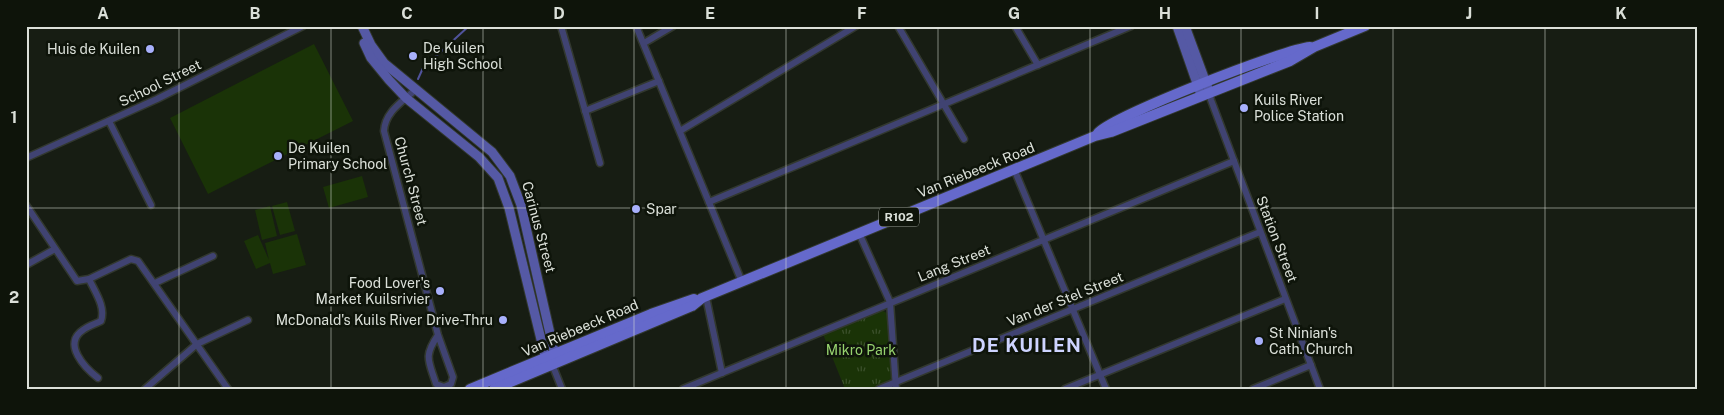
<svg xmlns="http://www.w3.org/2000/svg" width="1724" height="415" viewBox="0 0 1724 415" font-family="'Public Sans',sans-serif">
  <defs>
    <pattern id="park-tufts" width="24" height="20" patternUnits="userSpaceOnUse" patternTransform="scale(1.25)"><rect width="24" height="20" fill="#1a3307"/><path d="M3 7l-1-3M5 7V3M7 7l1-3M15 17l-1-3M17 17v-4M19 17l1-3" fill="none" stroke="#3b502b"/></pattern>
  </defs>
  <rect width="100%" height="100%" fill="#171d13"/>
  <polygon fill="url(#park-tufts)" points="882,310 888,314 891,379 870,389 845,389 823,334"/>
  <g fill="#1a3307">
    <polygon points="314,44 353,121 208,194 170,118"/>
    <polygon points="362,176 368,197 329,208 323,187"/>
    <polygon points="287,202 295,231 280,235 272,206"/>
    <polygon points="270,206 277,236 262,240 255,210"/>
    <polygon points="297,234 306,265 273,274 270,263 256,269 244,241 258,235 269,260 265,243"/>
  </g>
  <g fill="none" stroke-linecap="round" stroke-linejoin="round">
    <polyline stroke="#50539c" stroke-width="2" points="418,79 423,68 469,26"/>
    <defs>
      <g id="street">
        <polyline points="561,26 600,163"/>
        <polyline points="636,26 742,282"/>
        <polyline points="898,26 964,139"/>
        <polyline points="1015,26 1038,65"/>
        <polyline points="644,43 673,26"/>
        <path d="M415 90C402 102 385 112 384 131L438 335 453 377 451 384 444 387 436 384C429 361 423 357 438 335"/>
        <polyline points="1209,91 1211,100 1320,389"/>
        <polyline points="585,111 659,81"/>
        <polyline points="109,121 151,205"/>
        <polyline points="680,131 856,26"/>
        <polyline points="26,158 157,99 303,26"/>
        <polyline points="1014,169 1106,389"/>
        <polyline points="709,202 1131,26"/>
        <polyline points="26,205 77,281 89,279 131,259 138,261 228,389"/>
        <polyline points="859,233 890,302 896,389"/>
        <polyline points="26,265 55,249"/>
        <path d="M89 279C95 292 106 307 101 321 95 324 88 326 83 330 62 344 85 368 98 378"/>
        <polyline points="155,283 213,256"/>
        <polyline points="706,297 722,373"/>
        <polyline points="548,366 554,369 562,389"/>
        <polyline points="145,389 197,344 248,320"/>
        <polyline points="683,389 1234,161"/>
        <polyline points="879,389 1260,232"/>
        <polyline points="1065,389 1285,299"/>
        <polyline points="1253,389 1311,365"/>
      </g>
      <g id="secondary">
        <polyline points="362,26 371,45 384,63 492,152 510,176 521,205 556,360"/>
        <polyline points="1177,26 1200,92"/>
        <polyline points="1185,26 1209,91"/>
        <polyline points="364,43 371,58 389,80 406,98 479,157 498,178 509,208 547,364"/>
      </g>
      <g id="primary">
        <path d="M1098 133C1113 116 1284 49 1310 47"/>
        <polyline points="470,389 651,314 694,299"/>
        <polyline points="494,389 692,306 702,298 1095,136 1111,132 1290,61 1314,47 1365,26"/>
      </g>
    </defs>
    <use href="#street" stroke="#32382f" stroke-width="9"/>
    <use href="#secondary" stroke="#32382f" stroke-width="11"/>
    <use href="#primary" stroke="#32382f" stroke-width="12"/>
    <use href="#street" stroke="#404372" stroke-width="6"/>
    <use href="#secondary" stroke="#5559a5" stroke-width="9"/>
    <use href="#primary" stroke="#6569cb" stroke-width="10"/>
  </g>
  <path fill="none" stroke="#dbe0d9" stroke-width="1" stroke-opacity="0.55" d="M179 26V389M331 26V389M483 26V389M634 26V389M786 26V389M938 26V389M1090 26V389M1241 26V389M1393 26V389M1545 26V389M26 208H1698"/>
  <g fill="#a8b0fc" stroke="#0e140a" stroke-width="2">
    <circle cx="150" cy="49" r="5"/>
    <circle cx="413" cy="56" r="5"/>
    <circle cx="1244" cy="108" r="5"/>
    <circle cx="278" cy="156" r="5"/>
    <circle cx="636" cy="209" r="5"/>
    <circle cx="440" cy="291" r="5"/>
    <circle cx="503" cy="320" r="5"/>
    <circle cx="1259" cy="341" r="5"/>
  </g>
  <g text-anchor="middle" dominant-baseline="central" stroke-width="5" stroke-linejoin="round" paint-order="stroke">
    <rect fill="#0e140a" stroke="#9ea39b" stroke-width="1" x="879" y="207.5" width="40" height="19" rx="4"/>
    <g font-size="12" font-weight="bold" fill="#dbe0d9">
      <text x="899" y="217">R102</text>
    </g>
    <g font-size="14" fill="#dbe0d9" stroke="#0e140a" text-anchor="start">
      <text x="423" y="48">De Kuilen<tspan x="423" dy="16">High School</tspan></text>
      <text x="140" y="49" text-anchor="end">Huis de Kuilen</text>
      <text x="1254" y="100">Kuils River<tspan x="1254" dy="16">Police Station</tspan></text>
      <text x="288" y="148">De Kuilen<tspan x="288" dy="16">Primary School</tspan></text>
      <text x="646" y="209">Spar</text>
      <text x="430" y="283" text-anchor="end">Food Lover's<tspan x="430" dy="16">Market Kuilsrivier</tspan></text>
      <text x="493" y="320" text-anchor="end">McDonald's Kuils River Drive-Thru</text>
      <text x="1269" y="333">St Ninian's<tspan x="1269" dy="16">Cath. Church</tspan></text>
    </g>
    <g font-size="14" fill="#dbe0d9" stroke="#0e140a">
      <text transform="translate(160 83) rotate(-26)">School Street</text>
      <text transform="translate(976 170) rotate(-22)">Van Riebeeck Road</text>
      <text transform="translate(411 181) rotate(75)">Church Street</text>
      <text transform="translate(539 227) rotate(75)">Carinus Street</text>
      <text transform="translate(1277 239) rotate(69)">Station Street</text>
      <text transform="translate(954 263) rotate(-22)">Lang Street</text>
      <text transform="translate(1065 299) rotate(-22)">Van der Stel Street</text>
      <text transform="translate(580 328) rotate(-23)">Van Riebeeck Road</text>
    </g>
    <g font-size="14" fill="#96d26e" stroke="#0e140a">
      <text x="861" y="350">Mikro Park</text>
    </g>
    <g font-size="19" font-weight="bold" letter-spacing="1" fill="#ced4ff" stroke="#0e140a">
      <text x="1027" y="345">DE KUILEN</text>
    </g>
  </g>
  <rect width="1724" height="415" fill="none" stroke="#0e140a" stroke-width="55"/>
  <rect x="28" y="28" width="1668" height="360" fill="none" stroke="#dbe0d9" stroke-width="2"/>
  <g font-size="16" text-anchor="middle" font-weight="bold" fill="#dbe0d9">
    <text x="103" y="19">A</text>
    <text x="255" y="19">B</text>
    <text x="407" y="19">C</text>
    <text x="559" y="19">D</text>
    <text x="710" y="19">E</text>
    <text x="862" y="19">F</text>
    <text x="1014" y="19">G</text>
    <text x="1165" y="19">H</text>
    <text x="1317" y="19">I</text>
    <text x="1469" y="19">J</text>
    <text x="1621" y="19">K</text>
    <text x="14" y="123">1</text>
    <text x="14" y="303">2</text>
  </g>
</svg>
